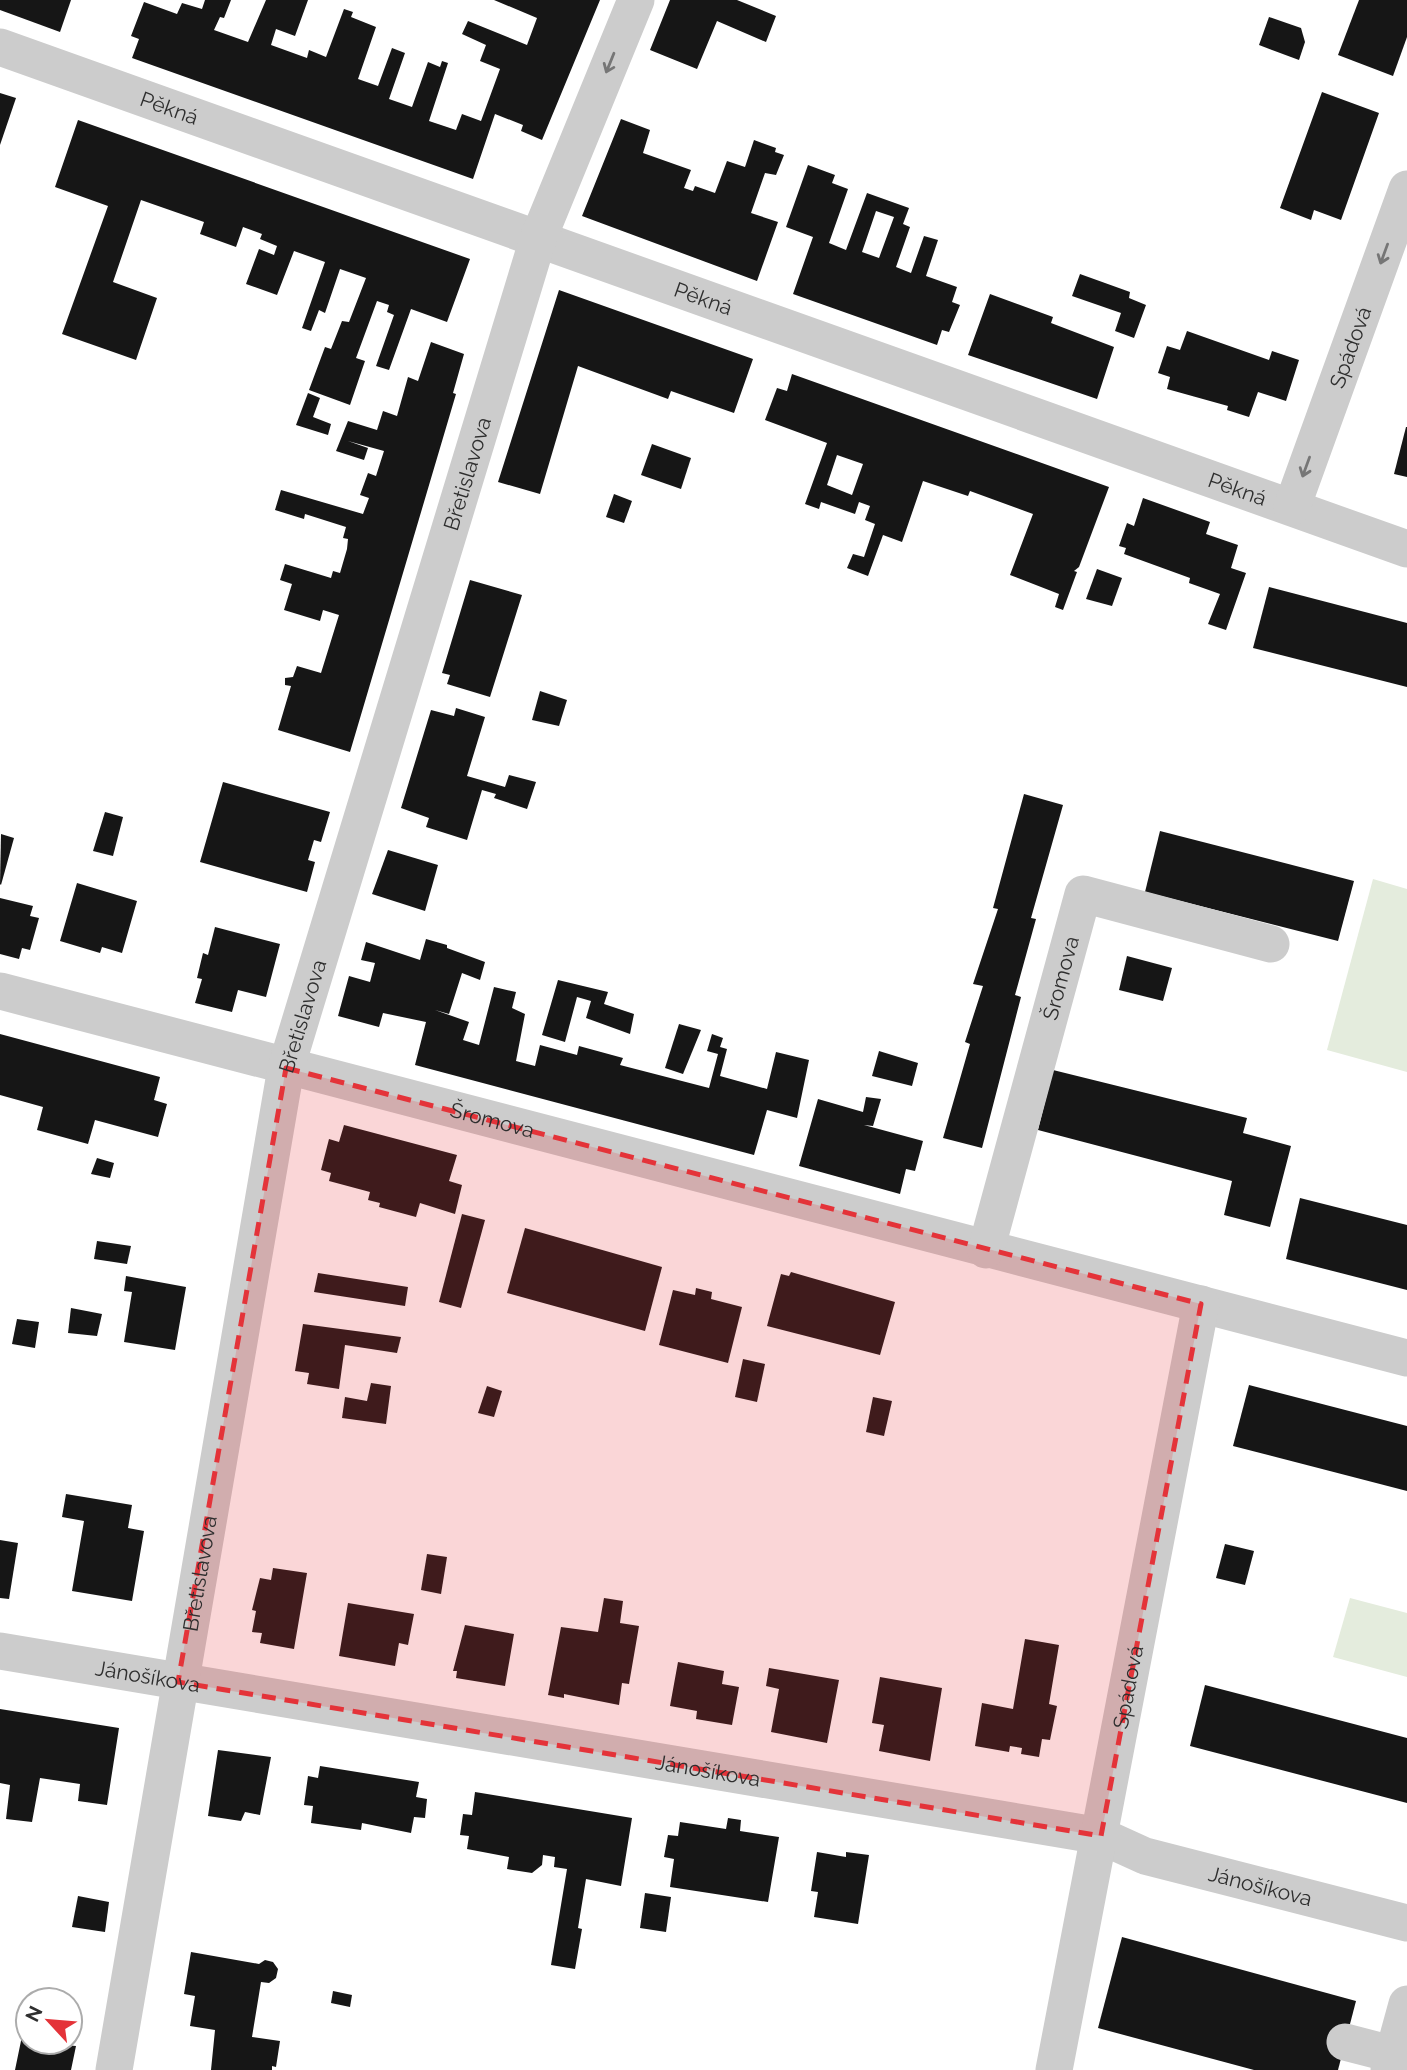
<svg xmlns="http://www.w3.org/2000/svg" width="1407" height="2070" viewBox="0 0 1407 2070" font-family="Raleway,sans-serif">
  <rect width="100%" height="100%" fill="#fff"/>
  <g fill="#e4ecdd">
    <polygon points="1373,879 1407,889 1407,1072 1327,1050"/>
    <polygon points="1350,1598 1407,1613 1407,1677 1333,1657"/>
  </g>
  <g fill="#161616" fill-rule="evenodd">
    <polygon points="0,0 71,0 60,32 0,10"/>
    <polygon points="205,0 231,0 224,18 220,17 214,30 248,42 266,0 308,0 295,36 276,29 271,45 307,58 309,50 326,57 344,9 353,12 351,17 376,27 358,79 378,86 392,48 405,53 389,99 412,107 428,62 440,67 442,61 448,63 429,121 456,130 462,114 481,121 500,69 480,61 486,45 462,34 468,21 527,45 537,18 494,0 600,0 542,140 521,131 523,125 495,114 473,179 132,58 139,39 131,36 144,2 177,14 182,3 202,9"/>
    <polygon points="670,0 737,0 776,16 766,42 717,21 697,69 650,50"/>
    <polygon points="1359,0 1407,0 1407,37 1393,76 1338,55"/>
    <polygon points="1269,17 1301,28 1305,42 1299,60 1259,45"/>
    <polygon points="1322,92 1379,113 1341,220 1314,210 1311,220 1280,208"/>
    <polygon points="0,93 16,98 0,145"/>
    <polygon points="621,119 650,130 643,153 691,170 684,188 693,191 695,186 715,193 727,161 745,167 754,140 776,148 775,152 784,155 776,175 765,173 751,213 778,222 757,281 582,216"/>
    <polygon points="78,120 470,259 447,322 411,309 389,370 376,366 394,315 387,312 389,305 377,301 356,358 365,361 350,405 309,390 325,347 331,349 342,321 349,322 366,278 340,269 325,313 319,310 311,331 302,328 325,262 294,251 277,295 246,284 259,249 274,255 277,246 260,239 262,234 243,227 236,247 200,234 204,222 141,200 113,282 157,298 136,360 62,334 108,206 55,187"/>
    <path d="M808 165 835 175 832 183 848 189 829 243 846 250 867 193 909 208 903 224 910 227 896 267 911 273 924 236 938 240 926 276 957 287 952 302 960 305 949 332 942 330 937 345 793 294 813 237 786 227ZM876 211 894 217 879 258 862 252Z"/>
    <polygon points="1080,274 1130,292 1129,298 1146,305 1134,338 1115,331 1121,313 1072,296"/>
    <polygon points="559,290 753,359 734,413 671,391 668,399 578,366 540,494 498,482"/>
    <polygon points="990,294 1053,317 1051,323 1114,347 1097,399 968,355"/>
    <polygon points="1187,331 1269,360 1272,351 1299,360 1286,401 1258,392 1249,417 1227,410 1228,406 1167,389 1170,377 1158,373 1167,346 1180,350"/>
    <polygon points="431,342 464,354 453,393 456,394 350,752 278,730 291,686 285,685 285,678 293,677 297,666 321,673 339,615 323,610 320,621 284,610 292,584 280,580 285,564 331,578 333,571 340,573 347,549 348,539 343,538 346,527 305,514 304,519 275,510 281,490 363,514 369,498 360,495 368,473 376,476 384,451 348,441 368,448 364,460 336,451 348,421 377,430 383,411 397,416 408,377 418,381"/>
    <path d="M792 374 1109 487 1079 567 1074 571 1077 572 1063 610 1055 607 1059 594 1010 575 1033 514 970 491 968 496 923 481 902 542 883 535 868 576 847 568 853 554 864 557 875 524 865 520 870 506 859 502 855 514 821 502 819 509 805 504 827 443 765 420 777 388 787 391ZM837 455 863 464 852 495 827 485Z"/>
    <polygon points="308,393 320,398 313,417 331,424 328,435 296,425"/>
    <polygon points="1406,427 1407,427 1407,477 1394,474"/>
    <polygon points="652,444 691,458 681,489 641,475"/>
    <polygon points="614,494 632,501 624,523 606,517"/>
    <polygon points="1143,498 1210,522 1206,534 1238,545 1231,568 1246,573 1226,630 1208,624 1220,594 1189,583 1190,578 1124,554 1126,548 1119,546 1127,523 1134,526"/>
    <polygon points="1097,569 1122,578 1112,606 1086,599"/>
    <polygon points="470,580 522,595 490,697 447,684 450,675 442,673"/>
    <polygon points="1269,587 1407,623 1407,687 1253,648"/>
    <polygon points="540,691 567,700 559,726 532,720"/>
    <polygon points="456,708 485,717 467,776 505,787 509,775 536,782 527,809 494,798 496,794 482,790 467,840 426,827 429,818 401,808 431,710 454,716"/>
    <polygon points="223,782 330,812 321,842 314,840 308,860 315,862 307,892 200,862"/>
    <polygon points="1024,794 1063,805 1031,918 1036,919 1015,995 1021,997 982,1148 943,1138 970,1044 965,1042 983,986 973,984 998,909 993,908"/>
    <polygon points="105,812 123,817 113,856 93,851"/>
    <polygon points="1160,831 1354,881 1338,941 1145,892"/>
    <polygon points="1,834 14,838 1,885 0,884"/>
    <polygon points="388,850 438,865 425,911 372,894"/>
    <polygon points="77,883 137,901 122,953 102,947 100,953 60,941"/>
    <polygon points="0,898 33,906 30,916 39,918 30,950 22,948 19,959 0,954"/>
    <polygon points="215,927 280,944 266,997 238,990 232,1012 195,1003 202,979 197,978 203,953 208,955"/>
    <polygon points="426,939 447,945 447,948 485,962 480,980 462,973 449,1014 435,1010 469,1022 463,1040 479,1045 494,987 516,992 512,1008 525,1014 516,1061 535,1066 540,1045 577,1055 579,1046 623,1058 620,1065 709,1088 718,1054 707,1051 712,1034 723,1038 720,1047 727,1049 720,1076 767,1089 776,1052 809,1060 797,1118 767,1110 754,1155 415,1065 426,1022 383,1013 379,1027 338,1016 349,976 370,982 375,963 361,960 366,942 420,960"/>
    <polygon points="1127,956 1172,968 1163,1001 1119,990"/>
    <polygon points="558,980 608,992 604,1004 634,1014 630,1034 586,1018 591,1001 577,997 565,1042 542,1035"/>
    <polygon points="679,1024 701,1030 683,1074 665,1068"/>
    <polygon points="0,1034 160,1077 154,1100 167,1104 158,1137 95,1120 88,1144 37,1130 43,1107 0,1095"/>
    <polygon points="879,1051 918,1063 912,1086 872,1076"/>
    <polygon points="1053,1070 1247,1118 1243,1133 1291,1146 1270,1227 1224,1215 1232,1181 1038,1130"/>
    <polygon points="866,1097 881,1099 873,1126 864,1125 923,1141 915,1171 906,1169 900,1194 799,1166 818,1099 863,1112"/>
    <polygon points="344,1125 457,1155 449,1181 462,1185 455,1214 420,1203 416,1217 379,1207 380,1203 368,1200 370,1192 329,1181 331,1173 321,1170 329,1139 339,1142"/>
    <polygon points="97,1158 114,1163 110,1178 91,1174"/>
    <polygon points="1300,1198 1407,1225 1407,1290 1286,1259"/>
    <polygon points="462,1214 485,1220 461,1308 439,1302"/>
    <polygon points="525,1228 662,1267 645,1331 507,1293"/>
    <polygon points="97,1241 131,1246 127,1264 94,1259"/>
    <polygon points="791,1272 895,1302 880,1355 767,1326 781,1274 789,1276"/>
    <polygon points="318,1273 408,1287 405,1306 314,1292"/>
    <polygon points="126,1276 186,1287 175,1350 124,1342 132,1292 124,1291"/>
    <polygon points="696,1288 712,1292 711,1299 742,1307 728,1363 659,1345 673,1290 695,1295"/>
    <polygon points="71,1308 102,1314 97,1336 68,1333"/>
    <polygon points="17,1319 39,1322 35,1348 12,1344"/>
    <polygon points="303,1324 348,1330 401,1337 397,1353 345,1345 339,1389 307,1384 309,1373 295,1371"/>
    <polygon points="743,1359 765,1364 757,1402 735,1397"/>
    <polygon points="371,1383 391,1386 386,1424 342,1418 345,1397 367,1401"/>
    <polygon points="1249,1385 1407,1426 1407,1491 1233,1446"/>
    <polygon points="487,1386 502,1391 494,1417 478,1413"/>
    <polygon points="873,1397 892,1401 884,1436 866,1432"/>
    <polygon points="66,1494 132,1505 128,1528 144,1531 132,1601 72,1591 84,1521 62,1517"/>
    <polygon points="0,1540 18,1543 9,1599 0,1598"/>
    <polygon points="1225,1544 1254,1551 1245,1585 1216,1578"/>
    <polygon points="427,1554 447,1557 441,1594 421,1590"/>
    <polygon points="273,1568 307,1573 294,1649 260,1643 262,1633 252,1632 256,1611 252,1610 260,1578 271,1580"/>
    <polygon points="604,1598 623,1601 620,1623 639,1626 629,1684 622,1683 619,1705 564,1694 564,1698 548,1695 561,1627 598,1632"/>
    <polygon points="348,1603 414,1614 408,1645 399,1643 395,1666 339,1656"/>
    <polygon points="465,1625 514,1634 505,1686 456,1678 457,1671 453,1671"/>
    <polygon points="1025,1639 1059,1645 1049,1704 1057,1706 1050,1740 1042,1739 1039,1757 1021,1754 1022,1748 1010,1746 1009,1752 975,1746 982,1703 1013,1709"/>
    <polygon points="678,1662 724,1671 722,1684 739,1687 732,1725 696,1719 697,1711 670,1706"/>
    <polygon points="769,1668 839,1680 827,1743 771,1732 779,1689 766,1686"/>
    <polygon points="880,1677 942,1688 930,1761 879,1751 884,1725 872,1723"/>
    <polygon points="1205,1685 1407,1738 1407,1803 1190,1746"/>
    <polygon points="0,1709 119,1728 107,1805 78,1801 80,1784 40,1778 32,1822 6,1819 10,1785 0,1783"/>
    <polygon points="218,1750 271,1757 260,1815 245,1812 241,1821 208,1816"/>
    <polygon points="320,1766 419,1782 416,1797 427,1799 425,1818 414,1817 411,1833 362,1823 361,1830 311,1823 313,1806 304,1805 308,1776 318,1778"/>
    <polygon points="475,1792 632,1818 621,1886 586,1879 578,1928 582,1929 575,1969 551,1965 567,1869 554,1867 555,1857 543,1855 542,1865 532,1873 507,1869 509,1857 467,1849 469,1836 460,1835 463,1814 472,1815"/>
    <polygon points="728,1818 741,1820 740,1831 779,1837 768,1902 670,1887 674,1859 664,1857 668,1835 678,1836 680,1822 726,1829"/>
    <polygon points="817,1852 846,1857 846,1852 869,1855 858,1924 814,1917 818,1892 811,1891"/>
    <polygon points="645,1893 671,1897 666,1932 640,1928"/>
    <polygon points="78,1896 109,1902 105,1932 72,1927"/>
    <polygon points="1122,1937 1356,2001 1338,2070 1254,2070 1098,2028"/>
    <polygon points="191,1952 259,1964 265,1960 273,1962 278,1969 276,1978 269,1983 261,1982 252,2037 280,2041 276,2067 272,2066 272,2070 211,2070 215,2030 190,2026 195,1996 184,1994"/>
    <polygon points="333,1991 352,1995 350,2007 331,2003"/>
    <polygon points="22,2036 28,2037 28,2042 76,2046 71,2070 15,2070"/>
  </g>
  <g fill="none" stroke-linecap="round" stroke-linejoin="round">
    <g stroke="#ccc" stroke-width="37">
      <path id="s1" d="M0 47 1407 549"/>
      <path id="s2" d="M1292 507 1407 189"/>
      <path id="s3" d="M0 991 1407 1358"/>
      <path id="s4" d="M986 1250 1083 894 1271 944"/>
      <path id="s5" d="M0 1651 1101 1836 1145 1856 1407 1923"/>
      <polyline points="1345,2042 1407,2058"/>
      <path id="s6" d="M114 2070 286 1068 538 239 636 0"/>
      <path id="s7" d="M1054 2070 1201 1304"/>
      <polyline points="1389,2070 1407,2004"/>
    </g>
  </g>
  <defs><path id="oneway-shaft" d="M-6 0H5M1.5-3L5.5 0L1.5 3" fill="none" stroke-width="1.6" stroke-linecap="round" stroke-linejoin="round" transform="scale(1.75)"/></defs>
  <g stroke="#767676">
    <use href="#oneway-shaft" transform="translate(610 63) rotate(112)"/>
    <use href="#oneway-shaft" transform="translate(1384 254) rotate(110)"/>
    <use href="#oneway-shaft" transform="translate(1306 467) rotate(110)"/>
  </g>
  <path fill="#e43339" fill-opacity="0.2" stroke="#e43339" stroke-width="5" stroke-dasharray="14 9" stroke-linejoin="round" d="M286 1068 1201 1304 1101 1836 178 1682Z"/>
  <g text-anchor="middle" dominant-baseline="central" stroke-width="7" stroke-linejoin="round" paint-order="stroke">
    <g font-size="21" fill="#2f2f2f" stroke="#fff">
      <text stroke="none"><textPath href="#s1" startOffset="180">Pěkná</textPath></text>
      <text stroke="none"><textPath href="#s1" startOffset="747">Pěkná</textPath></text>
      <text stroke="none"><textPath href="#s2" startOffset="170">Spádová</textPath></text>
      <text stroke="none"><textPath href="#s6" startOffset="1638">Břetislavova</textPath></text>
      <text stroke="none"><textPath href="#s1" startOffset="1314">Pěkná</textPath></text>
      <text stroke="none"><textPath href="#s4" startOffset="282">Šromova</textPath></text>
      <text stroke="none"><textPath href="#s6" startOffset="1071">Břetislavova</textPath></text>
      <text stroke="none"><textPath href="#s3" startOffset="509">Šromova</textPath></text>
      <text stroke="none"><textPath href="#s6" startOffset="504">Břetislavova</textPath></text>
      <text stroke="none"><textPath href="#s5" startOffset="150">Jánošíkova</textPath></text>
      <text stroke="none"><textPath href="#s7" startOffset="390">Spádová</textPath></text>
      <text stroke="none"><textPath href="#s5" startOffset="718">Jánošíkova</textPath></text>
      <text stroke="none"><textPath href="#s5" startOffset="1284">Jánošíkova</textPath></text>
    </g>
  </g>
  <g transform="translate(49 2021) rotate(296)"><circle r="33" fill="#ffffff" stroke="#acacac" stroke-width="2"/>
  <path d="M0-5L12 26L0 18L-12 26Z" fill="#e43339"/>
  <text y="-10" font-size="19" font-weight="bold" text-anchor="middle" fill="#2f2f2f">N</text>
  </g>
</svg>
